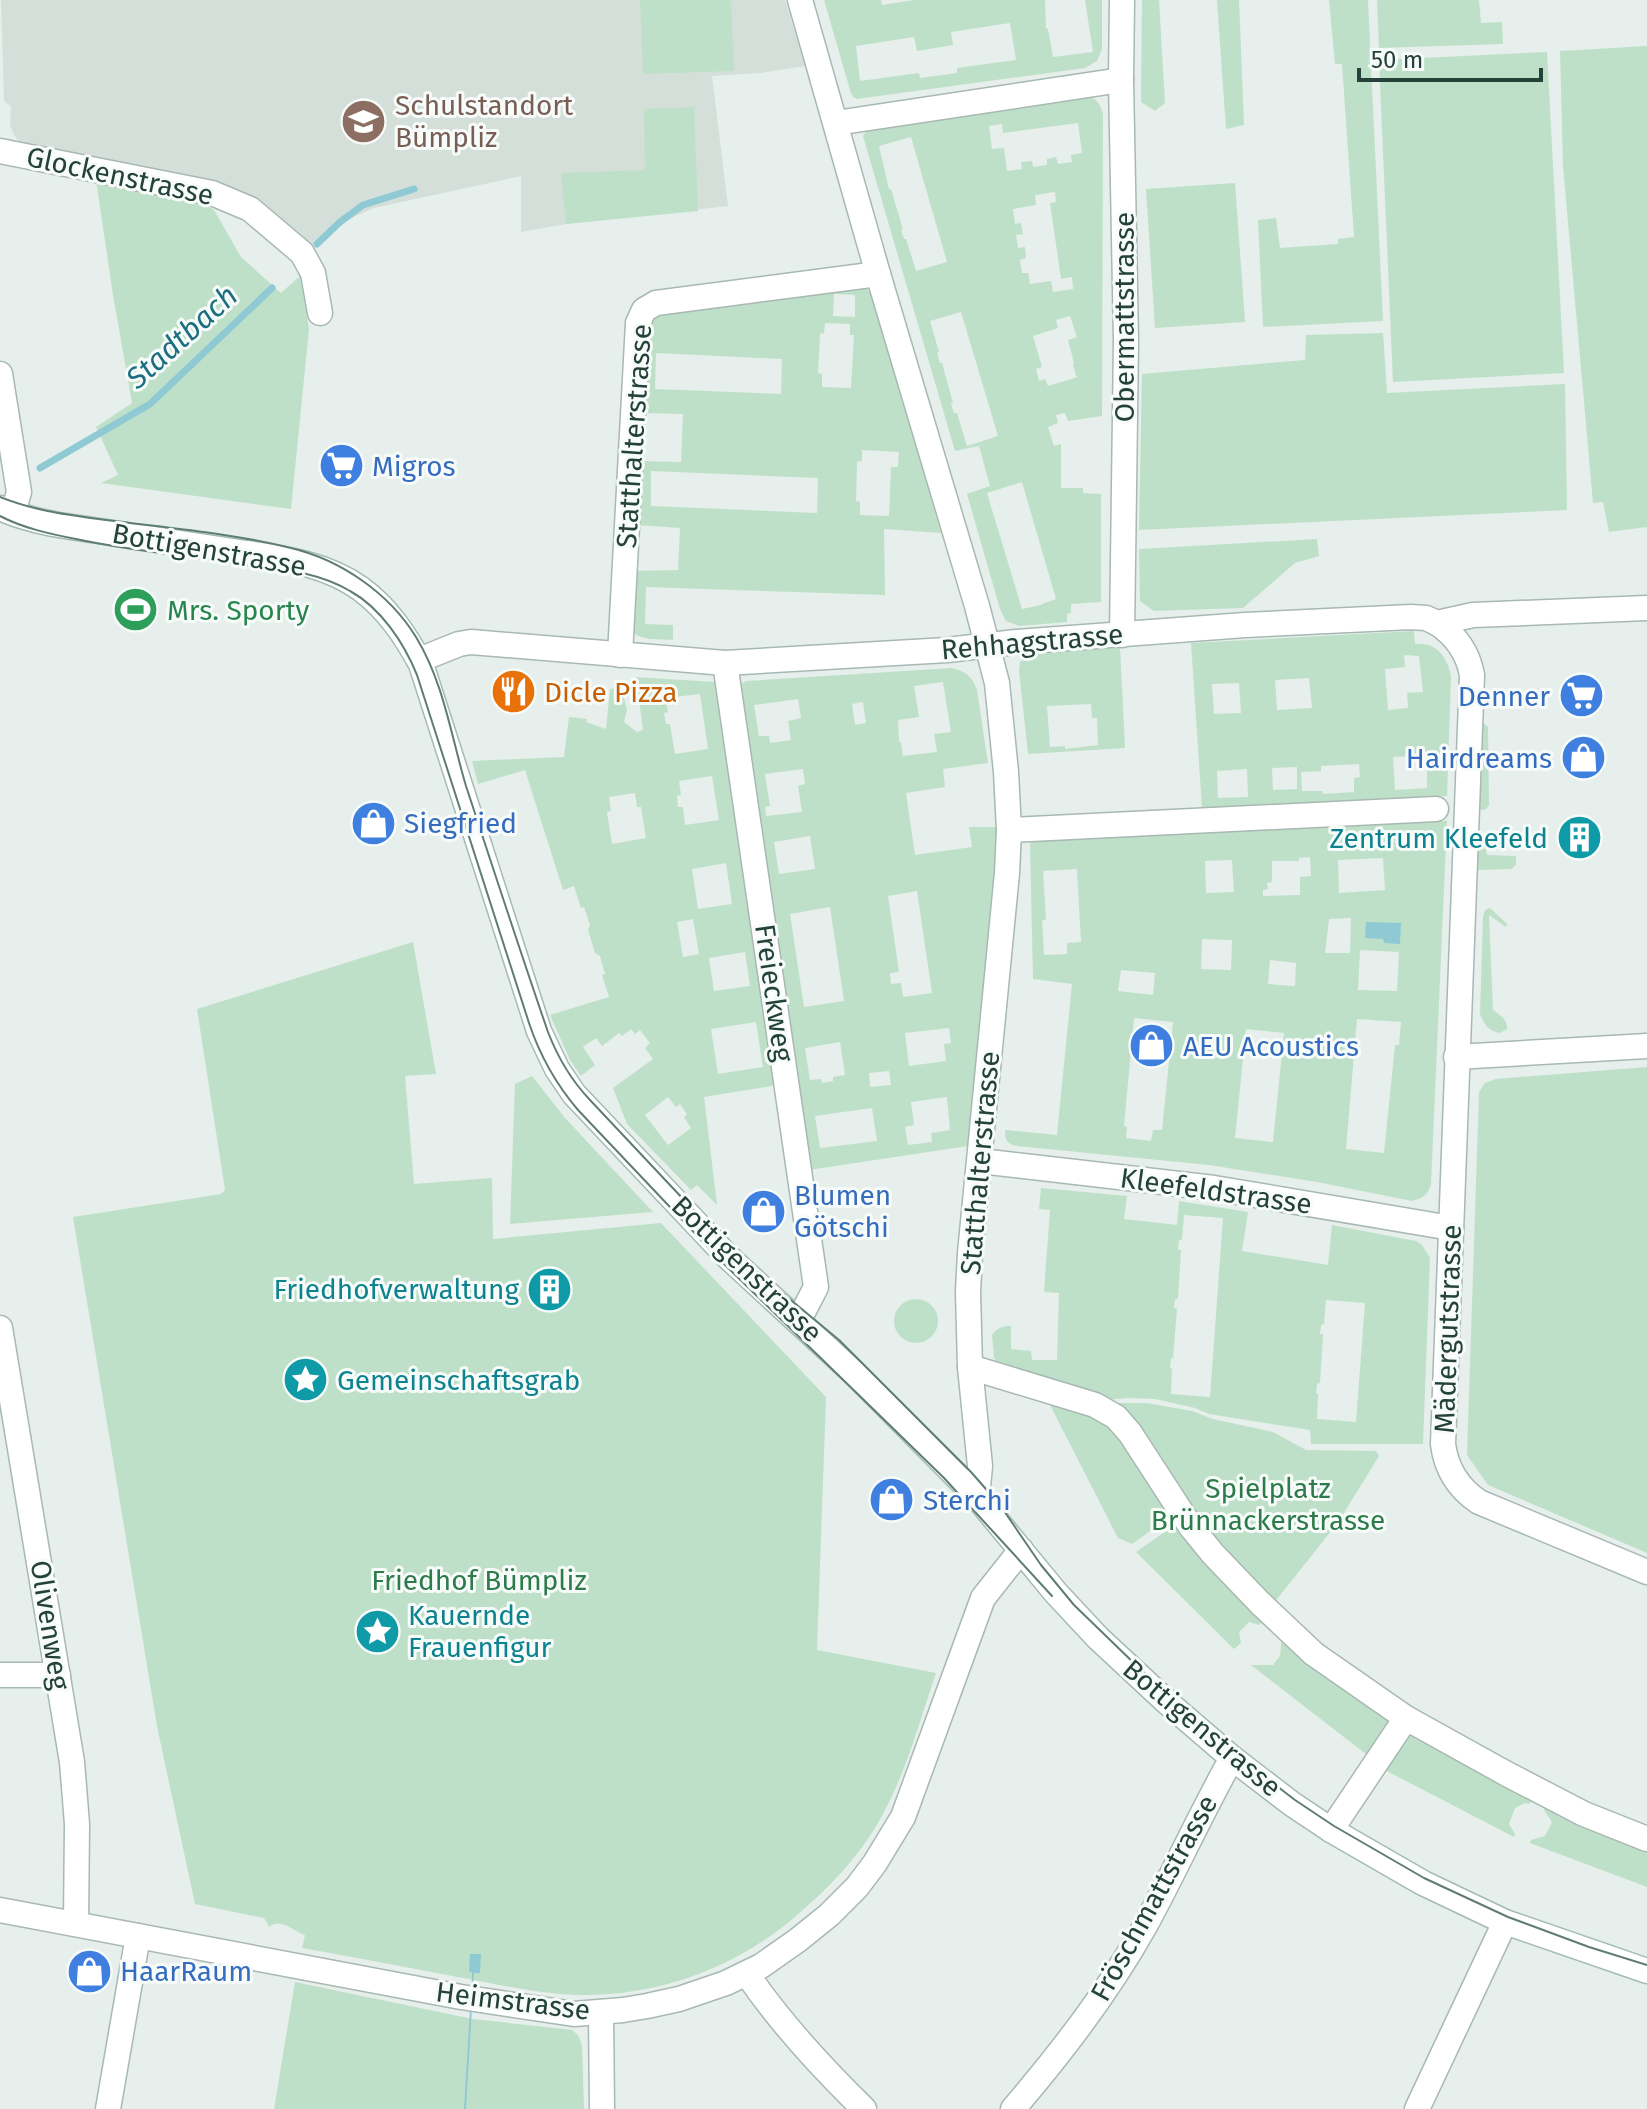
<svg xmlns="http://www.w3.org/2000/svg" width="1647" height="2109" viewBox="0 0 1647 2109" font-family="'Fira Sans',sans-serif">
  <rect width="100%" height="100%" fill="#e6efeb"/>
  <polygon fill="#d4dfda" points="1,0 785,0 805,66 760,73 712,76 728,206 566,224 521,232 521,176 374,208 345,221 310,246 256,202 20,143 14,135 10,125 11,107 4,101"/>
  <g fill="#bfe0c8" fill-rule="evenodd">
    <polygon points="640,0 731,0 734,71 643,74"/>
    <path d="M824 0H881L882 5 914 0H1045L1046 28 1048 29 1053 57 1093 52 1085 0H1102V49L1097 61 1085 68 857 99 853 97 850 90ZM1010 23 1016 60 957 68V73L920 78 919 73 860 81 856 46 914 37 917 51 953 45 951 32Z"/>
    <polygon points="1142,0 1159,0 1165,103 1155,111 1141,102"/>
    <polygon points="1217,0 1239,0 1244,125 1226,129"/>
    <polygon points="1329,0 1368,0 1383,321 1263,327 1258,220 1276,218 1280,248 1338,244 1338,239 1354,237 1342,64 1335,64"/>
    <polygon points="1377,0 1479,0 1481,23 1502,22 1503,44 1379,48"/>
    <polygon points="1647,46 1647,527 1609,532 1603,502 1593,503 1563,166 1560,51"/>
    <polygon points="1547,52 1564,373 1393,382 1379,60"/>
    <path d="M1088 95C1097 99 1100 104 1103 114L1102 416 1068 421 1065 413 1056 415 1058 423 1048 427 1054 446 1061 444V488H1083V493L1101 494V602L1071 604V613L1067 614V622L1019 626 1006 621 1000 609 967 494 990 486 979 446 955 451 863 136 868 128ZM1078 123 1082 153 1071 155 1072 162 1058 164 1056 157 1047 159V165L1033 167 1032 161 1021 162 1022 169 1007 171 1004 148 992 149 989 126 1002 124 1003 133ZM911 137 947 262 916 271 906 239H904L901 230 903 229 891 189H889L879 146ZM1055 192 1056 202 1050 203 1061 279 1072 277 1073 289 1053 292 1051 281 1030 284 1028 273H1022L1020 260 1026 258 1025 247 1018 248 1016 235 1023 234 1021 223 1015 224 1013 209 1036 205 1035 195ZM961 312 998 436 967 446 957 413H954L951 404 953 403 942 363H940L937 353 939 352 930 321ZM1070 316 1077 337 1068 340 1074 363 1073 364 1076 376 1078 377 1048 386 1045 379 1039 381 1036 369 1042 367 1033 336 1058 328 1056 320ZM1022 482 1056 599 1042 604 1041 605 1022 609 987 493Z"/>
    <polygon points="694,107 698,211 566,224 561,173 645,170 644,109"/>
    <polygon points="96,180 201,202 214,210 241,257 281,293 300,276 309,329 291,509 101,483 118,475 96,427 132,403 113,295"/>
    <polygon points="1235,183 1245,322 1155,328 1146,189"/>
    <path d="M866 287 873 297 941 533 884 529 885 595 646 587 645 624 673 625V640C659 639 641 641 632 631L634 571 678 570 680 528 636 525 639 461 681 462 683 414 641 413 644 333 654 313ZM834 294 855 295V317L833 316ZM825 323 850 324V335H854L851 388 822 387V374L818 373 820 334 824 333ZM656 353 782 359 781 394 655 389ZM862 450 899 452 898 467H891L889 516 860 515V502L856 501 857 462 862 461ZM651 471 818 478 817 513 651 506Z"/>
    <polygon points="1383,333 1387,393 1565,384 1567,510 1139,530 1142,374 1305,360 1306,335"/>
    <polygon points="1317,539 1319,556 1295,563 1243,608 1154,611 1140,601 1139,549"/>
    <path d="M1414 631 1415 644C1436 642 1447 656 1451 676L1447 796 1202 808 1191 643ZM1404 655 1419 656 1423 692 1407 693 1408 708 1388 710 1385 669 1405 667ZM1309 678 1312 708 1277 710 1275 680ZM1239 683 1241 713 1214 714 1212 684ZM1433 755 1434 769 1427 770V788L1395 790 1393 757ZM1359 764 1360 777 1354 778V792L1323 794 1322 791H1302L1301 772 1321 771V766ZM1297 767V789L1273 790 1272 768ZM1247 769 1248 797 1218 798 1217 771Z"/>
    <path d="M1120 647 1125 748 1028 754 1019 670 1020 662 1032 653ZM1091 704 1092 718H1097L1098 745 1065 749V746L1050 747 1047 706Z"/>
    <path d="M952 668C966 672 972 676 977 690L988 763 943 769 945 787 906 793 915 855 972 847 969 827H997L995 879 968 1146 809 1170 739 690 740 684 747 681ZM943 682 951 732 934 734 937 752 903 756 901 742H899L898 720 919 717 914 686ZM798 699 801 718 788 721 791 740 770 743 769 736H759L754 705ZM863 702 866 723 855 725 852 704ZM803 769 805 784 798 786 802 812 766 816 765 807 770 806 765 774ZM810 836 815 869 779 874 774 842ZM917 891 932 993 903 997 901 983 891 984 890 973 899 972 888 896ZM830 907 844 1001 804 1007 790 914ZM949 1028 951 1043 944 1044 946 1061 909 1066 905 1033ZM840 1042 845 1075 833 1077V1081L822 1083 821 1079 810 1080 805 1048ZM889 1071 891 1085 870 1087 869 1073ZM947 1097 950 1130 931 1133 932 1142 908 1145 905 1127 914 1125 911 1102ZM872 1108 877 1141 820 1148 815 1116Z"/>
    <path d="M636 677 714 682 718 684 778 1085 704 1097 717 1205 697 1185 691 1190 627 1124 613 1088 653 1059 645 1048 650 1043 640 1030 635 1034 631 1029 622 1036 619 1033 602 1046 596 1038 583 1047 595 1065 581 1076 570 1060 550 1015 609 997 602 975 605 974 600 956 595 953 588 930 590 925 584 907 581 908 574 886 563 890 525 770 478 784 472 761 564 757 569 717 587 719 586 722 606 729 610 689 621 687 627 710 624 722 637 732 643 730ZM700 694 708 749 675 754 670 724H666L664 713 668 712 666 698ZM712 776 719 820 685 825 683 807H678L677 796 681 795 679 781ZM635 793 637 807H641L646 838 612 844 607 812 611 811 609 797ZM726 863 732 904 698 909 692 869ZM693 919 699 954 683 957 677 922ZM745 952 750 986 714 991 709 958ZM756 1022 763 1067 718 1074 711 1029ZM668 1097 676 1107 680 1104 687 1114 684 1117 691 1128 668 1145 645 1115Z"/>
    <polygon points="1483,723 1488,727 1489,805 1486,809 1481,810 1479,807"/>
    <path d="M1447 821 1431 1184C1428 1195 1423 1198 1412 1201L1317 1182 1209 1165 1017 1146C1007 1144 1005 1140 1005 1130L1057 1135 1072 984 1033 979 1030 844 1033 840ZM1310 857 1311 876 1300 877V895L1263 896V890L1268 889 1267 883 1272 882V861H1299V858ZM1383 858 1385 890 1339 893 1338 860ZM1232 860 1234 892 1206 893 1205 861ZM1077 869 1081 942 1067 943V954L1044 955 1042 920H1046L1043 871ZM1351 918 1350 953H1325L1329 919ZM1202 939 1232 940 1231 970 1201 969ZM1360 950 1399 952 1397 991 1358 990ZM1270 960 1296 963 1295 986 1268 984ZM1121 970 1155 973 1153 995 1118 991ZM1134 1018 1173 1022 1162 1130H1153L1151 1141 1126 1138 1127 1127 1124 1126ZM1357 1019 1401 1022 1399 1045H1395L1384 1153 1346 1149ZM1246 1029 1284 1033 1273 1142 1235 1138Z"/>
    <polygon points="1482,839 1485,841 1487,855 1516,856 1516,865 1511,869 1478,870 1478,841"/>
    <path d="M1490 908 1507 924 1506 927 1489 915 1493 1010C1499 1015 1508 1019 1507 1029L1500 1033C1489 1031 1484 1025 1480 1014L1483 917 1485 910Z"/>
    <path d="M413 942 436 1074 405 1076 414 1184 492 1178 493 1239 661 1223 826 1397 817 1650 936 1673C921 1717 907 1769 885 1810 863 1853 832 1885 796 1916 731 1972 646 2001 560 1994 524 1991 487 1982 452 1976 402 1966 352 1957 302 1948L305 1935C293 1931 281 1917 269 1927L264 1918 195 1904 157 1726 73 1217 221 1194 225 1190 197 1009Z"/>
    <polygon points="1647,1067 1647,1553 1488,1485 1467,1455 1479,1092 1485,1083 1496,1079"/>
    <polygon points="532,1076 565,1118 653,1212 510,1224 515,1084"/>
    <path d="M1041 1188 1127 1196 1124 1219 1177 1225 1179 1201 1248 1212 1242 1251 1328 1265 1332 1225 1416 1241 1422 1245 1430 1258 1423 1444H1311L1310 1430 1209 1414 1195 1408 1155 1399 1127 1398 1105 1400 999 1365 994 1358 992 1335C997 1328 1002 1326 1011 1326V1349L1031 1351 1032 1360H1057L1059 1293 1044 1292 1050 1210 1039 1209ZM1184 1215 1223 1218 1210 1397 1171 1394 1172 1369 1170 1368 1171 1358H1173L1177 1309 1174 1308 1175 1299H1178L1181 1250H1178L1179 1240H1182ZM1326 1300 1365 1303 1356 1422 1317 1419 1318 1394 1316 1393 1317 1384 1320 1383 1323 1334H1320L1321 1325 1324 1324Z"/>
    <circle cx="916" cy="1321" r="22"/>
    <polygon points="1047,1399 1110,1421 1174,1514 1132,1544 1118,1538"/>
    <polygon points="1109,1403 1147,1403 1192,1411 1213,1419 1273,1432 1306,1450 1376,1451 1379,1456 1339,1521 1274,1603 1219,1550"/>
    <polygon points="1179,1522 1264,1619 1259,1625 1249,1622 1239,1632 1241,1643 1234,1649 1136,1552"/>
    <polygon points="1282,1635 1390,1720 1371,1758 1251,1665 1273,1665 1280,1656"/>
    <polygon points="1415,1735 1533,1800 1529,1804 1525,1803 1515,1808 1509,1824 1515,1834 1514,1837 1381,1768 1405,1736"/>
    <polygon points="1544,1805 1647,1847 1647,1887 1530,1843 1531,1840 1545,1836 1552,1822 1544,1810"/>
    <polygon points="295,1982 473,2019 572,2030 578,2035 582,2045 584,2109 274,2109"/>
  </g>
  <g fill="#8ec9d4">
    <polygon points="1366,922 1401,923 1400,944 1384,943 1383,939 1365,938"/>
    <polygon points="470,1954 481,1954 480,1973 474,1973 466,2109 464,2109 472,1976 472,1972 469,1972"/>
  </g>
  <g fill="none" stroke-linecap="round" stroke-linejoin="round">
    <g stroke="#8ec9d4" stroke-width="7">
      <polyline points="317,244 340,222 363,205 414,189"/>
      <polyline points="40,468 150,404 272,288"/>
    </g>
    <defs>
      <g id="street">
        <polyline points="800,0 878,274 977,606 997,683 1006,772 1009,830 1007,873 970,1253 968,1292 970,1367 980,1466 977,1497"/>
        <polyline points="1122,0 1121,80 1126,341 1122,635"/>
        <polyline points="836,123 1121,80"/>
        <polyline points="0,151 212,193 250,209 302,253 313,273 320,313"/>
        <polyline points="0,374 19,492 13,513"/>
        <path d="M1437 623C1455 635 1468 653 1472 675L1443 1444C1446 1468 1458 1488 1479 1502L1647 1572"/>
        <polyline points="620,655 638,323 644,310 656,303 878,274"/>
        <polyline points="419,660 459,644 471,642 725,663 947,650 1016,642 1245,625 1411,617 1426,618 1437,623 1473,615 1647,608"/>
        <polyline points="725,663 816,1287 799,1320"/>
        <polyline points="1009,830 1436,809"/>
        <polyline points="1456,1057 1647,1046"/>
        <polyline points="980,1161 1214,1188 1451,1228"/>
        <polyline points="0,1328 72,1762 77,1824 76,1924"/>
        <polyline points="970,1367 1095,1405 1116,1417 1130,1433 1191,1527 1213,1554 1260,1603 1314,1654 1406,1718 1507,1774 1584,1814 1647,1839"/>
        <polyline points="0,1675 58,1675"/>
        <polyline points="1331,1830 1406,1718"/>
        <polyline points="0,1910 461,1997 574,2014 623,2010 647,2006 679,1999 726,1983 761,1966 798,1940 829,1915 857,1887 875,1863 903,1817 983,1598 1021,1550"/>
        <path d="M747 1974C781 2024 821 2067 864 2109"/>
        <polyline points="601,2012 602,2109"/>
        <polyline points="108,2109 138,1936"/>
        <path d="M1013 2109C1062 2052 1108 1992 1145 1926 1175 1871 1201 1813 1232 1758"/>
        <polyline points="1417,2109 1505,1922"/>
      </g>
      <path id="secondary" d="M0 508C33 523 71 527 107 532 153 539 199 546 246 553 285 558 328 565 361 589 388 609 405 635 421 664L539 1031 557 1069 574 1094 728 1257 854 1373 977 1497 1056 1593 1098 1638 1168 1703 1232 1758 1292 1804 1331 1830 1423 1883 1505 1922 1647 1971"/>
    </defs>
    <use href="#street" stroke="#a8b8b2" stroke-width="27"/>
    <use href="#secondary" stroke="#a4bbb3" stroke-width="27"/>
    <use href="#street" stroke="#fff" stroke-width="24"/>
    <use href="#secondary" stroke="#fff" stroke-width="24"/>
    <g stroke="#5f7d75" stroke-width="2">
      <path d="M0 497C34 511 70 515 106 520 168 528 231 533 291 548 341 560 389 593 416 637 444 683 451 736 466 786 493 868 520 951 548 1032 558 1058 571 1080 590 1100L733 1252 839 1340 971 1472 1000 1505 1041 1565 1074 1605 1139 1668 1235 1754 1295 1800 1334 1826 1424 1878 1508 1917 1589 1947 1647 1965"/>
      <path d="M0 516C23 528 50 534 76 539 131 551 188 556 244 564 281 569 318 572 350 591 381 608 404 643 417 675L529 1023C540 1056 555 1083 578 1110L723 1263 944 1478 1052 1596"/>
    </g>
  </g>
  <defs>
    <symbol id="school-disc" viewBox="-11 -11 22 22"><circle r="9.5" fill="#8d6e63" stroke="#f7fbf9"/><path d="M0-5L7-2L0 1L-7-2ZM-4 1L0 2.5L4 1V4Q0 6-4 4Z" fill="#fff"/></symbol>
    <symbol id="supermarket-disc" viewBox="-11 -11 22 22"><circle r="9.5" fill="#3f7fe0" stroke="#f7fbf9"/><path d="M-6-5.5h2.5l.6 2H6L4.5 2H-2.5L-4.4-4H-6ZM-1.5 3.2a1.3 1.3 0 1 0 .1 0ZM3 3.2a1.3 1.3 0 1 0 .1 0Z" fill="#fff"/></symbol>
    <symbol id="stadium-disc" viewBox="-11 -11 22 22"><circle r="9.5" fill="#2e9e5b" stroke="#f7fbf9"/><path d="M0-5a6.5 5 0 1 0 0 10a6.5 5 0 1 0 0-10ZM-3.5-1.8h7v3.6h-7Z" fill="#fff"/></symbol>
    <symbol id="restaurant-disc" viewBox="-11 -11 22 22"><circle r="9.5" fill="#e8710a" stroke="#f7fbf9"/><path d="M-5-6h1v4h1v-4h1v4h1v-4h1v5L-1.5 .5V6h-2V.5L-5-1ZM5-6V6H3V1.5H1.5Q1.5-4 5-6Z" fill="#fff"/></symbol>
    <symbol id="shop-disc" viewBox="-11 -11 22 22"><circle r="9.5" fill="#3f7fe0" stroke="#f7fbf9"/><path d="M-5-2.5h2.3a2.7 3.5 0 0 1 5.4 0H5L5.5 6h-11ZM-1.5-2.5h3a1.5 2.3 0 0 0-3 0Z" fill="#fff"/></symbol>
    <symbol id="building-disc" viewBox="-11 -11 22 22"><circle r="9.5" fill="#0f9aa8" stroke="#f7fbf9"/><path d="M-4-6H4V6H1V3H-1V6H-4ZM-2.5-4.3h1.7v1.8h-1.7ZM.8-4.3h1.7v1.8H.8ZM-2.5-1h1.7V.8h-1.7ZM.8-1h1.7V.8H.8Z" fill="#fff"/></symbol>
    <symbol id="sight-disc" viewBox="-11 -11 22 22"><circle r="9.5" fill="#0f9aa8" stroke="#f7fbf9"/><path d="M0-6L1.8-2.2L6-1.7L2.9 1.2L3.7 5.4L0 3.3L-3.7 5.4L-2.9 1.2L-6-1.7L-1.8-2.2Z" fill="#fff"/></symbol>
  </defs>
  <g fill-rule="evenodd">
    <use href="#school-disc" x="338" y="96" width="51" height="51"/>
    <use href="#supermarket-disc" x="316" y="440" width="51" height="51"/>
    <use href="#stadium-disc" x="110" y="584" width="51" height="51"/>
    <use href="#restaurant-disc" x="488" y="666" width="51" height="51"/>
    <use href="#supermarket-disc" x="1556" y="670" width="51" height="51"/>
    <use href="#shop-disc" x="1558" y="732" width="51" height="51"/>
    <use href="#shop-disc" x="348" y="798" width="51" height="51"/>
    <use href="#building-disc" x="1554" y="812" width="51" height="51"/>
    <use href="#shop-disc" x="1126" y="1020" width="51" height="51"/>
    <use href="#shop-disc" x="738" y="1186" width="51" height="51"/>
    <use href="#building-disc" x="524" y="1264" width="51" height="51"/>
    <use href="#sight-disc" x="280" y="1354" width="51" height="51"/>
    <use href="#shop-disc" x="866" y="1474" width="51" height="51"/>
    <use href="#sight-disc" x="352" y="1606" width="51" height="51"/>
    <use href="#shop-disc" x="64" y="1946" width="51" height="51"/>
  </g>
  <g text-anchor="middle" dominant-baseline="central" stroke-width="6" stroke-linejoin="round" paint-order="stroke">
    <g font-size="28" fill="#785e54" stroke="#f7fbf9" text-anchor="start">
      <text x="395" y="105">Schulstandort<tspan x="395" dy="32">Bümpliz</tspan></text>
    </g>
    <g font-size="28" fill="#24423a" stroke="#f7fbf9">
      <text transform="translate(120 176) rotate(12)">Glockenstrasse</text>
      <text transform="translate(1124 317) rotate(-90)">Obermattstrasse</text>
      <text transform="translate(634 436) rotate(-86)">Statthalterstrasse</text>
      <text transform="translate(209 550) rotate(10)">Bottigenstrasse</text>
      <text transform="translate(1032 642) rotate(-5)">Rehhagstrasse</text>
      <text transform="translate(774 993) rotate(82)">Freieckweg</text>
      <text transform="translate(980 1163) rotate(-85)">Statthalterstrasse</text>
      <text transform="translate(1216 1191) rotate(8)">Kleefeldstrasse</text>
      <text transform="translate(747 1269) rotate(44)">Bottigenstrasse</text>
      <text transform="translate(1448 1329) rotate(-88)">Mädergutstrasse</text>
      <text transform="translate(50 1625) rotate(81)">Olivenweg</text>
      <text transform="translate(1202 1728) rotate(40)">Bottigenstrasse</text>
      <text transform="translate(1154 1898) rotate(-61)">Fröschmattstrasse</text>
      <text transform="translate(513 2001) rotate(7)">Heimstrasse</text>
    </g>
    <g font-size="28" fill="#366cbe" stroke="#f7fbf9" text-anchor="start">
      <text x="372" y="466">Migros</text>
      <text x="1550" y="696" text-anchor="end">Denner</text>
      <text x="1552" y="758" text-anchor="end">Hairdreams</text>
      <text x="404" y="823">Siegfried</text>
      <text x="1183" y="1046">AEU Acoustics</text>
      <text x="794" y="1195">Blumen<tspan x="794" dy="32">Götschi</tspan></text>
      <text x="923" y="1500">Sterchi</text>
      <text x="120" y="1971">HaarRaum</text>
    </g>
    <g font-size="28" fill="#27864d" stroke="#f7fbf9" text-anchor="start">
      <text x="167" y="610">Mrs. Sporty</text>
    </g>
    <g font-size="28" fill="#c56008" stroke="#f7fbf9" text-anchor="start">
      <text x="544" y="692">Dicle Pizza</text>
    </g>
    <g font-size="28" fill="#0d838f" stroke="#f7fbf9" text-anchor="end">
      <text x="1548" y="838">Zentrum Kleefeld</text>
      <text x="519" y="1289">Friedhofverwaltung</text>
      <text x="337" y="1380" text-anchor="start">Gemeinschaftsgrab</text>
      <text x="408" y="1615" text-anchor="start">Kauernde<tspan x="408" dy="32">Frauenfigur</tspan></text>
    </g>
    <g font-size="28" fill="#2d7a4b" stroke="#f7fbf9">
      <text x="1268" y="1488">Spielplatz<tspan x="1268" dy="32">Brünnackerstrasse</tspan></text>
      <text x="479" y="1580">Friedhof Bümpliz</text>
    </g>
    <g font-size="30" font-style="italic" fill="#1c6f80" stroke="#f7fbf9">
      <text transform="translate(182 337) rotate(-42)">Stadtbach</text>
    </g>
  </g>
  <path d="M1359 68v12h182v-12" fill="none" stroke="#24423a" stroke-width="4"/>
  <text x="1371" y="68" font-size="24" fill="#24423a" stroke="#f7fbf9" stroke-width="6" paint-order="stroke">50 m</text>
</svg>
